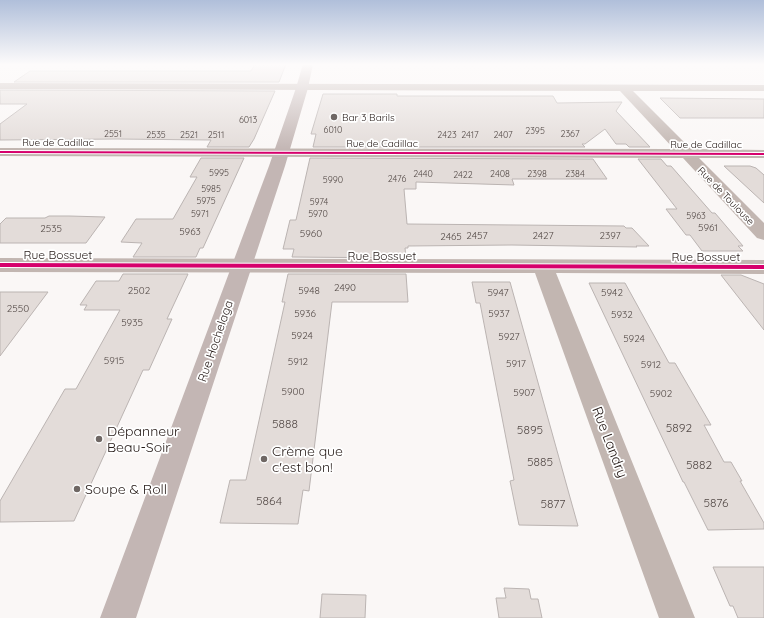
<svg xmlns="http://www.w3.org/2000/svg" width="764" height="618" viewBox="0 0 764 618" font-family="Quicksand,sans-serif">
  <rect width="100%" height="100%" fill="#faf7f6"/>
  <g fill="#e3dcd9" stroke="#bbb4b2">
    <polygon points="255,64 286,64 279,82 14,82 30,71 251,71"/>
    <polygon points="0,90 275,91 254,139 249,147 207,147 211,140 117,139 0,140 0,124 27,104 0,104"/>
    <polygon points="323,94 397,94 397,96 553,96 557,103 622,102 616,111 650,147 629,147 626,144 616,144 605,129 585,144 582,144 585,147 313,147 316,134 311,134"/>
    <polygon points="660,98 764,99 764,118 680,118"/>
    <polygon points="201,158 244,158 203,248 200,248 196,257 133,257 142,243 121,242 136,219 173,219 197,177 190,177"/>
    <polygon points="310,158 593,159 607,179 512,179 514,185 416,182 416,189 404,189 407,224 624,226 626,228 632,228 649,246 636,246 637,247 512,245 408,246 408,248 405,248 406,258 292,257 294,249 283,249 290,220 296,220"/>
    <polygon points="638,159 661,159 667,166 671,166 712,213 715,213 743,246 738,246 743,251 702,251 690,235 686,235 666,209 677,209"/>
    <polygon points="724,166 750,166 756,168 764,175 764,203"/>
    <polygon points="49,216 69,216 105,217 86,243 0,243 0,224 6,218 45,218"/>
    <polygon points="123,274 188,274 167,319 172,319 149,370 143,370 74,521 0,522 0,501 65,389 76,389 120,310 84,310 87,305 80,305 96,281 119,281"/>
    <polygon points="288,274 406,274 408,302 332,302 309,491 303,490 298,524 220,523 230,480 246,480 285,302 282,302"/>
    <polygon points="721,275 741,275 764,284 764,330"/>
    <polygon points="472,282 510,282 578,526 519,525 510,481 514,480 480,303 476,303"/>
    <polygon points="589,283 625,283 669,363 675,363 711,425 704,425 724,462 731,462 742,481 740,481 764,523 764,529 708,530 684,482 683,482 676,467"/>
    <polygon points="0,292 48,292 0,356"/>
    <polygon points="713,567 764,567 764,618 738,618 733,606 730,606"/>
    <polygon points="504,588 529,589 531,599 538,599 542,618 499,618 496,598 506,598"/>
    <polygon points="322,594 366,595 365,618 320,618"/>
  </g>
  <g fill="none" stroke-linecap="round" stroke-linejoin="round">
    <g fill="#c2b6b1" fill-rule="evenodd">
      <polygon points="0,83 764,85 764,91 633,91 691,149 764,150 764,158 699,158 764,223 764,240 757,238 683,158 0,156 0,148 674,149 620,91 0,89"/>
      <polygon points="0,258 764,260 764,274 556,273 695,618 659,618 535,273 0,272"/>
    </g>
    <polygon fill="#c3b6b4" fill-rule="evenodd" points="303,64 313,64 308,88 285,166 136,618 100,618 269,166 296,88"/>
    <defs>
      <g id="cycleway">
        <polygon points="0,151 764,153 764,155 0,153"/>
        <polygon points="0,263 764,265 764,269 0,267"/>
      </g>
    </defs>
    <use href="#cycleway" stroke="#fff" stroke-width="2"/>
    <use href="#cycleway" fill="#d6006c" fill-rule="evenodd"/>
  </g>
  <linearGradient id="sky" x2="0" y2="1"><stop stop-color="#b0bfda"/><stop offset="0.43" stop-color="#fdfbfb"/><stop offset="1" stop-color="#fdfbfb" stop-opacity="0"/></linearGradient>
  <rect width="764" height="150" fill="url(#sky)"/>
  <g fill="#6f6764" stroke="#fff" stroke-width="1.5">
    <circle cx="334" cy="117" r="4"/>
    <circle cx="99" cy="439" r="4"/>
    <circle cx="264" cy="459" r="4"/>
    <circle cx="77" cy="489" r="4"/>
  </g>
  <g text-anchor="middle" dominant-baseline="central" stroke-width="3.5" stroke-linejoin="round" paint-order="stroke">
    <g font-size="9" fill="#544a47">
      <text x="248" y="119">6013</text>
      <text x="333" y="129">6010</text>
      <text x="535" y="130">2395</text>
      <text x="113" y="133">2551</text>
      <text x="570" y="133">2367</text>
      <text x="156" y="134">2535</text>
      <text x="189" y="134">2521</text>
      <text x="216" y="134">2511</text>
      <text x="447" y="134">2423</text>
      <text x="470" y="134">2417</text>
      <text x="503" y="134">2407</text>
      <text x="219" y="172">5995</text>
      <text x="423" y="173">2440</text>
      <text x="500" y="173">2408</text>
      <text x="537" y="173">2398</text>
      <text x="575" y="173">2384</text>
      <text x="463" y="174">2422</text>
      <text x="397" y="178">2476</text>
      <text x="333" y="179">5990</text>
      <text x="211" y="188">5985</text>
      <text x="206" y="200">5975</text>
      <text x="319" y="201">5974</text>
      <text x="200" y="213">5971</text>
      <text x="318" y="213">5970</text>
      <text x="696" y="215">5963</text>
    </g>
    <g font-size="10" fill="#241916" stroke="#fff" text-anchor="start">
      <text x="342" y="117">Bar 3 Barils</text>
    </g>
    <g font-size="10" fill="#241916" stroke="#fff">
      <text x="58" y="142">Rue de Cadillac</text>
      <text x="382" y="143">Rue de Cadillac</text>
      <text x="706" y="144">Rue de Cadillac</text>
      <text transform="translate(726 196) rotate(46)">Rue de Toulouse</text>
    </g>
    <g font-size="10" fill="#544a47">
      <text x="708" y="227">5961</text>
      <text x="51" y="228">2535</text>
      <text x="190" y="231">5963</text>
      <text x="311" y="233">5960</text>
      <text x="477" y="235">2457</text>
      <text x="543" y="235">2427</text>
      <text x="610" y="235">2397</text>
      <text x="451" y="236">2465</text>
      <text x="345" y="287">2490</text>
      <text x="139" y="290">2502</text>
      <text x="309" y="290">5948</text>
      <text x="498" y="292">5947</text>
      <text x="612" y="292">5942</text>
      <text x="18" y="308">2550</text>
      <text x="305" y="313">5936</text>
      <text x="499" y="313">5937</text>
      <text x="622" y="314">5932</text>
      <text x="132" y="322">5935</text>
      <text x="302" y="335">5924</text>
      <text x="509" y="336">5927</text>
      <text x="634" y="338">5924</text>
      <text x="114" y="360">5915</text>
      <text x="298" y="361">5912</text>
      <text x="516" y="363">5917</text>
      <text x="651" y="364">5912</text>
      <text x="293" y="391">5900</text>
      <text x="524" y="392">5907</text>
      <text x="661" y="393">5902</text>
    </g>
    <g font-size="12" fill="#241916" stroke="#fff">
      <text x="58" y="254">Rue Bossuet</text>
      <text x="382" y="255">Rue Bossuet</text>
      <text x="706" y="256">Rue Bossuet</text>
      <text transform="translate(215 341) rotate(-71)">Rue Hochelaga</text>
    </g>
    <g font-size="12" fill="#544a47">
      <text x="285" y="423">5888</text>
      <text x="679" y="427">5892</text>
      <text x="530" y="429">5895</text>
      <text x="540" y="461">5885</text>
      <text x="699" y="464">5882</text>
      <text x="269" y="500">5864</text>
      <text x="716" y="502">5876</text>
      <text x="553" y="503">5877</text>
    </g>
    <g font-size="14" fill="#241916" stroke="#fff" text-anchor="start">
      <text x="107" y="431">Dépanneur<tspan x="107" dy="16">Beau-Soir</tspan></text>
      <text x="272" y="451">Crème que<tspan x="272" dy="16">c'est bon!</tspan></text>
      <text x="85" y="489">Soupe &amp; Roll</text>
    </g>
    <g font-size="14" fill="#241916" stroke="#fff">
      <text transform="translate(610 442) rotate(69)">Rue Landry</text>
    </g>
  </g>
</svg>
